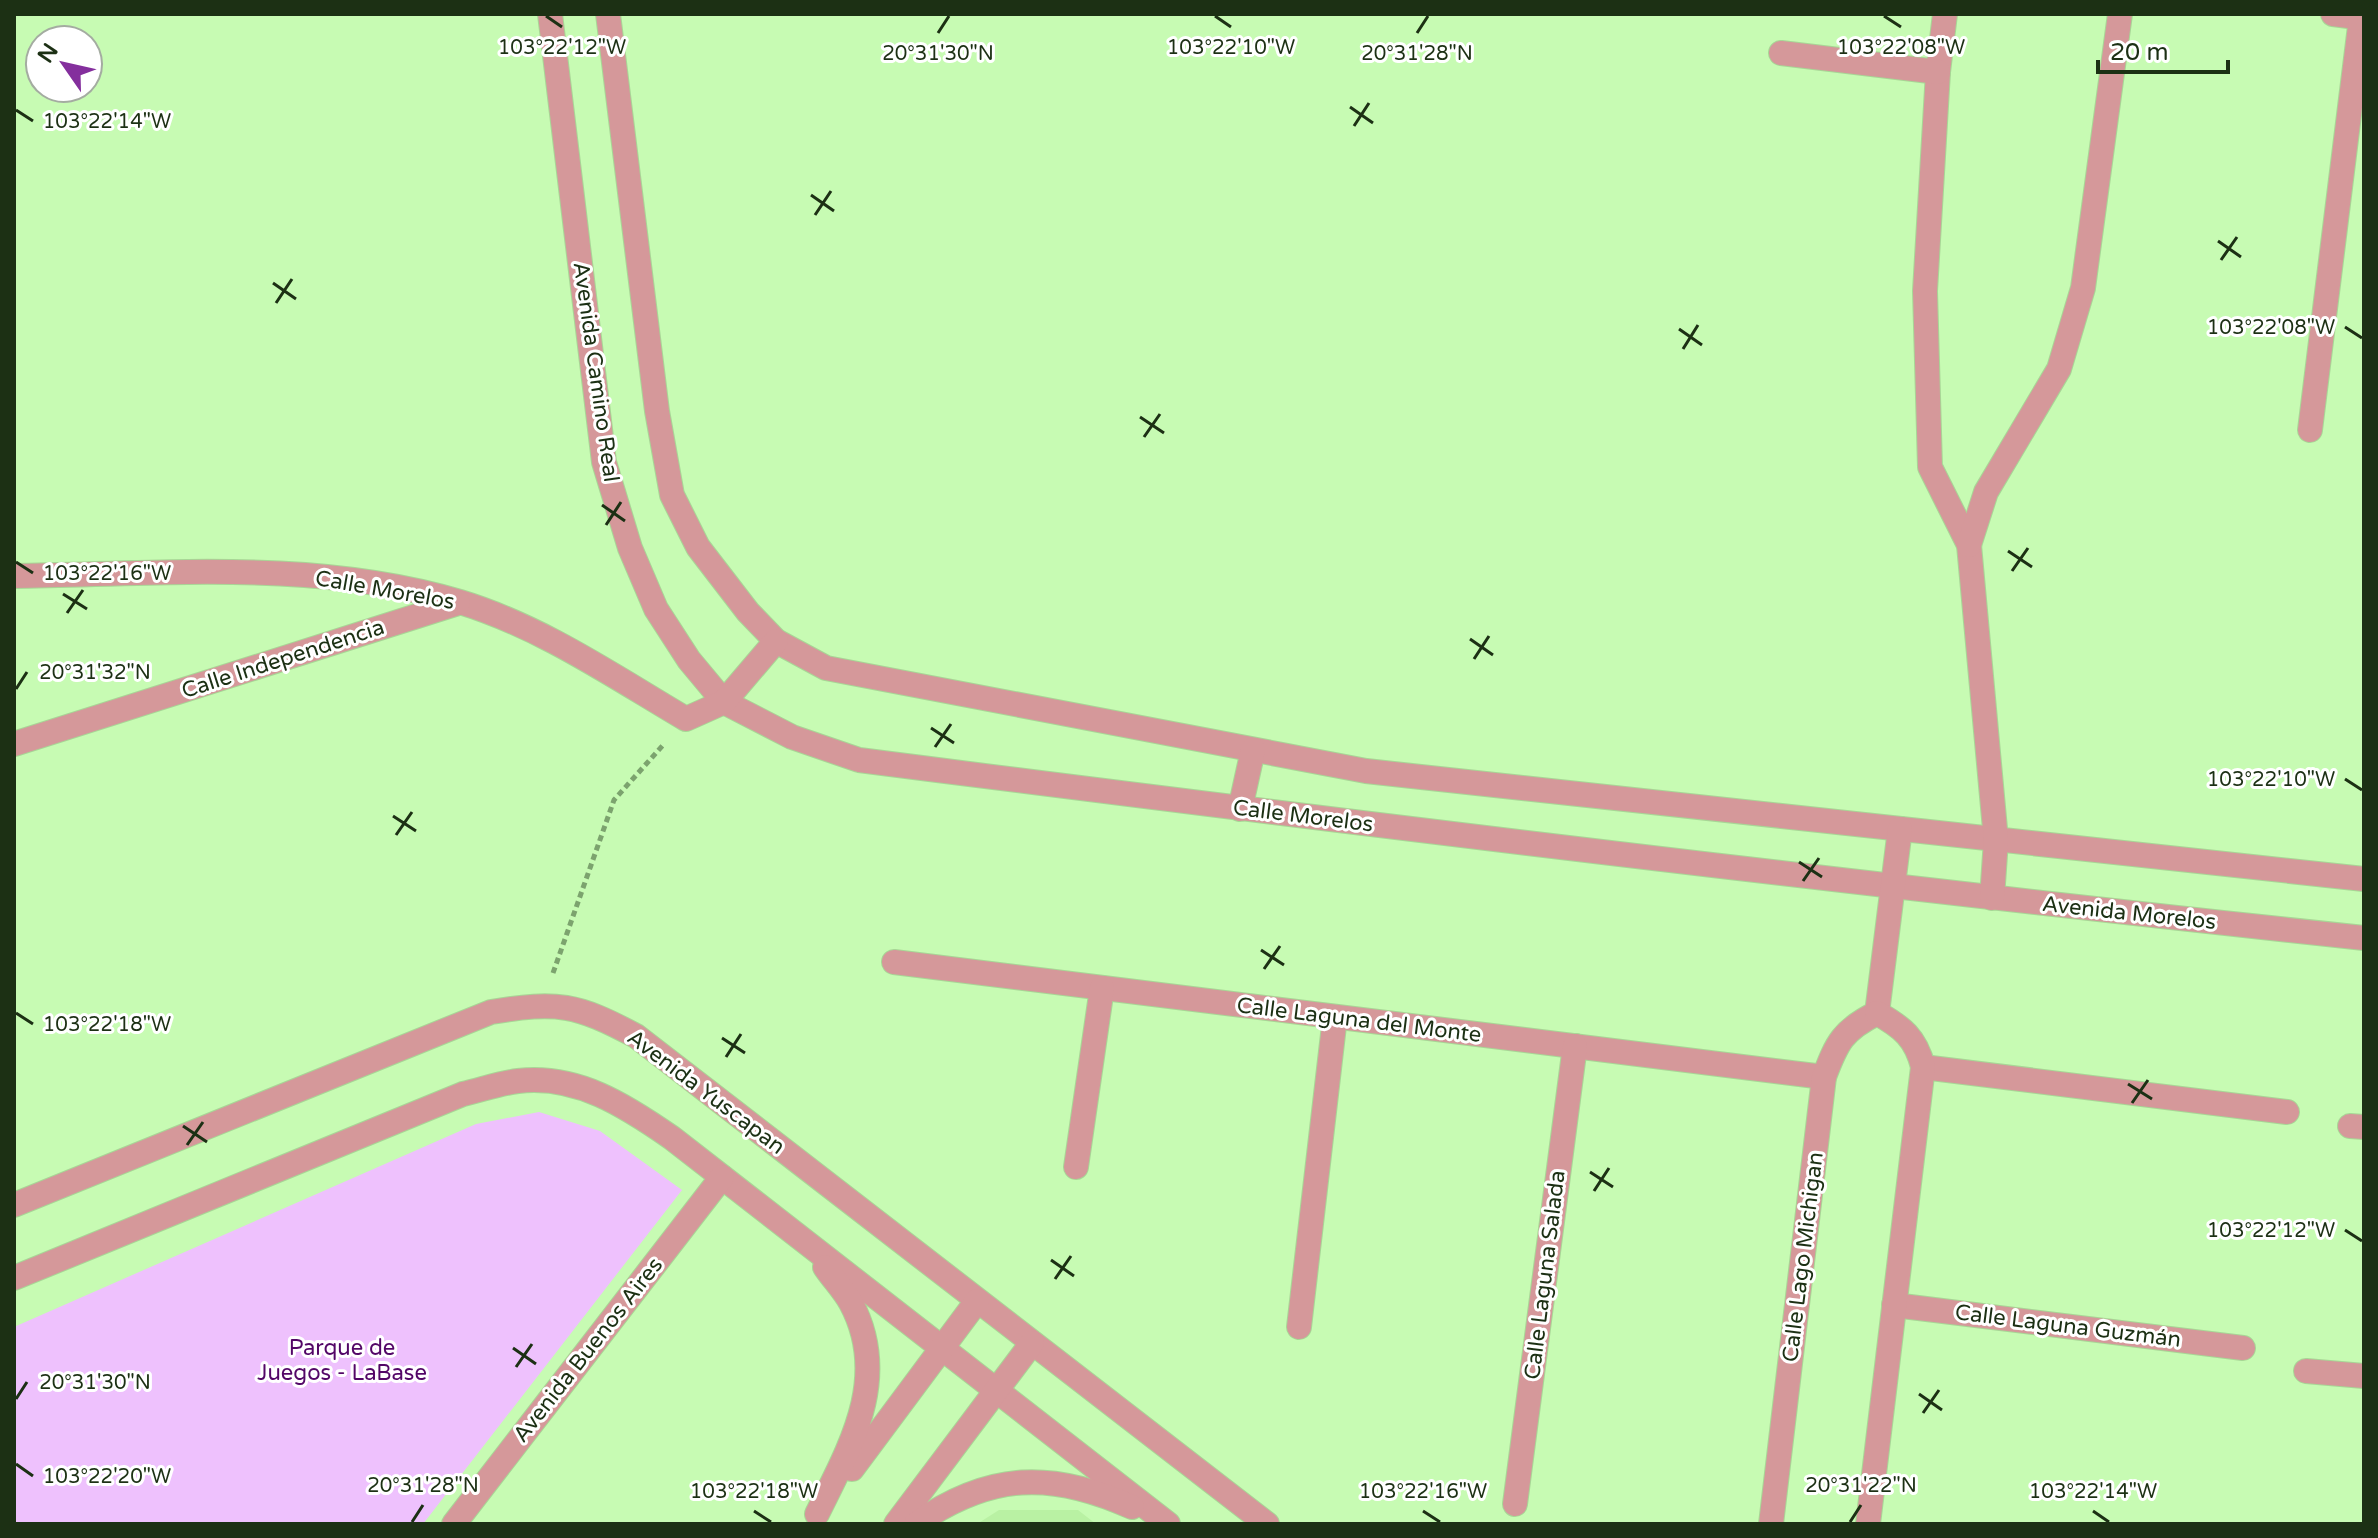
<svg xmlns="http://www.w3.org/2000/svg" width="2378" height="1538" viewBox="0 0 2378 1538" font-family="'Varela Round',sans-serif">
  <rect width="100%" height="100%" fill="#c7fbb3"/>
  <polygon fill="#b9f1a3" points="999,1510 1078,1510 1096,1524 977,1524"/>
  <polygon fill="#eec1fd" points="539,1112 600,1131 682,1190 423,1524 14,1524 14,1327 476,1124"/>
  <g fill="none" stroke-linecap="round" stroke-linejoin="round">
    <defs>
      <g id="minor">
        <path d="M550 14 604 462 630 548 656 609 689 660 724 702 792 737 859 760C1360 824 1862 885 2364 938"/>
        <polyline points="608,14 657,411 672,495 698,547 748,612 776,641 826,668 1366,771 2364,879"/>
        <polyline points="1945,14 1938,72 1925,291 1930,467 1969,545 1996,840 1992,898"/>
        <polyline points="2333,14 2364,18"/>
        <polyline points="1781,53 1938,72"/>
        <polyline points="2310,430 2361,18"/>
        <polyline points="1969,545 1986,492 2059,369 2083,288 2120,14"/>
        <path d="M14 576C162 574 317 559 460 602 542 627 613 676 686 719L724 702 776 641"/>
        <polyline points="14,744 458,603"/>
        <polyline points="1240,809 1253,750"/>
        <polyline points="894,962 1824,1077"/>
        <polyline points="1877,1013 1900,829"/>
        <polyline points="1923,1067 2287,1112"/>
        <polyline points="2350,1126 2364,1127"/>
        <polyline points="1076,1167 1102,988"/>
        <path d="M14 1205 491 1012C558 1001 576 1004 636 1036L1267 1524"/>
        <path d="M14 1278 463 1094C481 1090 500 1083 518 1081 577 1074 626 1106 672 1138L1168 1524"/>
        <polyline points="1894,1305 2243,1348"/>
        <polyline points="1299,1327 1335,1017"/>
        <polyline points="2306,1371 2364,1376"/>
        <polyline points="852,1469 977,1301"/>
        <polyline points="1515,1504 1575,1046"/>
        <path d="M817 1514C850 1447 891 1378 851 1303 844 1290 833 1279 825 1267"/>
        <polyline points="454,1524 722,1177"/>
        <polyline points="896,1524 1032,1343"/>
        <path d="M916 1524C990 1472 1052 1471 1132 1507"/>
        <path d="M1771 1524 1824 1077C1837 1042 1843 1030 1877 1013"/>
        <path d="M1868 1524 1923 1067C1916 1038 1902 1027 1877 1013"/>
      </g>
    </defs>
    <use href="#minor" stroke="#a8d696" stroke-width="26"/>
    <polyline stroke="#7ca36e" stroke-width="5" stroke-dasharray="6 4" stroke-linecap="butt" points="553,973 614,800 664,744"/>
    <use href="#minor" stroke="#d5989a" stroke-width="24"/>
  </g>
  <path fill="none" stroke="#1c3014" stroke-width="3" d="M546 16 562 27M1215 16 1231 27M1884 16 1901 27M938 33 949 16M1417 33 1428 16M1350 107 1373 123M16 110 33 121M1354 126 1369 103M811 195 834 211M815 215 831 191M2218 241 2241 257M2221 260 2237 237M273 283 296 299M276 303 292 279M2345 327 2362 338M1679 329 1702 345M1683 349 1698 325M1140 417 1164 433M1144 437 1160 414M602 505 625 521M606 525 621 502M2008 551 2032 567M16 562 33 573M2012 571 2028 548M63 594 87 609M67 613 83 590M1470 639 1493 655M1474 659 1489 636M16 689 27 672M931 728 954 743M935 747 951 724M2345 779 2362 790M393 816 416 831M396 835 412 812M1799 862 1822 877M1803 881 1819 858M1261 950 1284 965M1264 969 1280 946M16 1013 33 1024M722 1038 745 1053M726 1057 741 1034M2128 1084 2152 1099M2132 1103 2148 1080M183 1126 207 1142M187 1145 203 1122M1590 1172 1613 1187M1594 1191 1609 1168M2345 1230 2362 1241M1051 1260 1074 1276M1055 1279 1071 1256M513 1348 536 1364M516 1367 532 1344M1919 1394 1942 1410M16 1399 27 1382M1923 1413 1939 1390M16 1464 33 1476M754 1511 771 1522M1423 1511 1440 1522M2093 1511 2109 1522M412 1522 423 1505M1850 1522 1861 1505"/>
  <g text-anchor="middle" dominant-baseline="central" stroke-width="6" stroke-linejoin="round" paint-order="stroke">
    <g font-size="22" fill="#1c3014" stroke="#fff">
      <text transform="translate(596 372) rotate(82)">Avenida Camino Real</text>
      <text transform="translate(385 590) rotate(10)">Calle Morelos</text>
      <text transform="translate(283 659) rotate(-18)">Calle Independencia</text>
      <text transform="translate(1303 816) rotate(7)">Calle Morelos</text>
      <text transform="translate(2129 913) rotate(6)">Avenida Morelos</text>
      <text transform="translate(1359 1020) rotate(7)">Calle Laguna del Monte</text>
      <text transform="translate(706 1092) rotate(37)">Avenida Yuscapan</text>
      <text transform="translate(1803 1257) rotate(-83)">Calle Lago Michigan</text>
      <text transform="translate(1545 1275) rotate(-83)">Calle Laguna Salada</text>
      <text transform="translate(2068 1326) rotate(7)">Calle Laguna Guzmán</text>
      <text transform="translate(588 1350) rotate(-52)">Avenida Buenos Aires</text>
    </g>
    <g font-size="22" fill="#530667" stroke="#fff">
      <text x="342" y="1348">Parque de<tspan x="342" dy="25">Juegos - LaBase</tspan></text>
    </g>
  </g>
  <g font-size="20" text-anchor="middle" fill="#1c3014" stroke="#fff" stroke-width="6" stroke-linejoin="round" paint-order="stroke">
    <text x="562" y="54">103°22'12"W</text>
    <text x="1231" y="54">103°22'10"W</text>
    <text x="1901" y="54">103°22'08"W</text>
    <text x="938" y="60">20°31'30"N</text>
    <text x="1417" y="60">20°31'28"N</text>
    <text x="107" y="128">103°22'14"W</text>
    <text x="2271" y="334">103°22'08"W</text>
    <text x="107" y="580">103°22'16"W</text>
    <text x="95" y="679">20°31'32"N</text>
    <text x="2271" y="786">103°22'10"W</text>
    <text x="107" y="1031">103°22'18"W</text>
    <text x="2271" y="1237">103°22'12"W</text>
    <text x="95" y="1389">20°31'30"N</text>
    <text x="107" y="1483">103°22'20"W</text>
    <text x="423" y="1492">20°31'28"N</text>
    <text x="1861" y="1492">20°31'22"N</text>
    <text x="754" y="1498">103°22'18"W</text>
    <text x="1423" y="1498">103°22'16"W</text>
    <text x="2093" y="1498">103°22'14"W</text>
  </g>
  <rect width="2378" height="1538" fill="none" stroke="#1c3014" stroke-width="32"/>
  <g transform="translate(64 64) rotate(304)"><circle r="38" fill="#ffffff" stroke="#a4aca1" stroke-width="2"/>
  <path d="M0-6L14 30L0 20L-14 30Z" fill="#842f9d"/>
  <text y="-12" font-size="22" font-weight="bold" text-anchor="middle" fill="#1c3014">N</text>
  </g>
  <path d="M2098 60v12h130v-12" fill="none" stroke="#1c3014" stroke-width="4"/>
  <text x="2110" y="60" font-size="24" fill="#1c3014" stroke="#ffffff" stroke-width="6" paint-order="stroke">20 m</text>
</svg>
